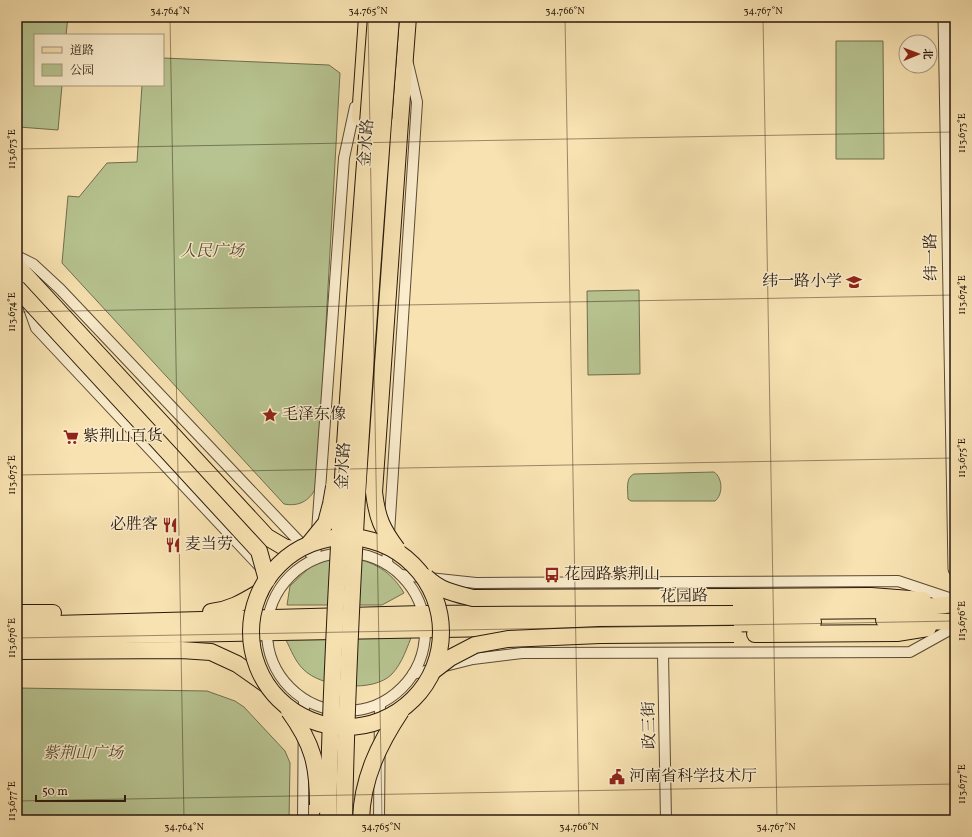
<svg xmlns="http://www.w3.org/2000/svg" width="972" height="837" viewBox="0 0 972 837" font-family="Vollkorn,'Noto Serif SC',serif">
  <rect width="100%" height="100%" fill="#f8e2b1"/>
  <filter id="stains"><feTurbulence type="fractalNoise" baseFrequency=".005" numOctaves="4"/><feColorMatrix values="0 0 0 0 .2 0 0 0 0 .09 0 0 0 0 .02 0 0 0 .5 -.17"/></filter>
  <radialGradient id="worn" r=".72"><stop offset=".6" stop-color="#630" stop-opacity="0"/><stop offset="1" stop-color="#630" stop-opacity=".3"/></radialGradient>
  <g fill="#b7c491" stroke="#706e4e">
    <polygon points="17,17 68,17 66,35 35,35 35,85 62,85 58,130 19,127 17,135"/>
    <polygon points="836,41 883,41 884,159 836,159"/>
    <path d="M163 58 329 65 340 73 317 485C311 500 300 507 284 504L62 263 68 196 79 197 107 163 137 162 142 85H163Z"/>
    <polygon points="639,290 640,374 588,375 587,291"/>
    <path d="M714 472C723 478 723 495 715 501H631L628 499C628 490 625 478 634 474Z"/>
    <path d="M348 557C373 561 391 571 404 593L382 605H287L290 586 312 565 324 560Z"/>
    <path d="M308 628 413 633C407 647 403 662 392 674 374 693 321 688 303 669 295 661 291 650 286 640Z"/>
    <polygon points="17,688 207,691 235,701 244,707 285,751 290,763 289,820 17,820"/>
  </g>
  <g fill="none" stroke-linecap="round" stroke-linejoin="round">
    <defs>
      <g id="minor">
        <polyline points="17,256 33,264 60,289 310,553"/>
        <polyline points="27,303 36,328 262,569"/>
        <circle cx="346" cy="632" r="79"/>
        <polyline points="315,559 344,158 355,107"/>
        <polyline points="387,564 417,102 408,64"/>
        <polyline points="401,575 476,583 898,581 955,600"/>
        <polyline points="663,653 666,820"/>
        <polyline points="413,674 473,659 522,653 910,652 955,627"/>
        <polyline points="303,820 304,700"/>
        <polyline points="379,820 380,704"/>
      </g>
      <polyline id="tertiary" points="945,17 955,569"/>
      <g id="primary">
        <polyline points="360,118 367,17"/>
        <polyline points="400,122 408,17"/>
        <polyline points="17,266 267,537 284,547 296,550"/>
        <polyline points="733,597 871,596 923,600"/>
        <path d="M211 612C230 610 243 602 260 592"/>
        <polyline points="17,613 53,613"/>
        <polyline points="884,620 955,622"/>
        <polyline points="17,625 423,614 895,610 955,604"/>
        <polyline points="755,634 897,633 928,628"/>
        <polyline points="17,637 813,622"/>
        <polyline points="17,651 181,650 211,652 237,664 267,685"/>
      </g>
    </defs>
    <use href="#minor" stroke="#5c4b34" stroke-width="12"/>
    <use href="#tertiary" stroke="#5c4b34" stroke-width="15"/>
    <use href="#primary" stroke="#28190b" stroke-width="18"/>
    <use href="#minor" stroke="#faeccc" stroke-width="10"/>
    <use href="#tertiary" stroke="#faeccc" stroke-width="13"/>
    <use href="#primary" stroke="#f8e2b1" stroke-width="16"/>
    <defs>
      <g id="primary-bridge">
        <polyline points="17,288 259,551 267,580"/>
        <circle cx="346" cy="632" r="95"/>
        <polyline points="309,544 326,523 331,504 334,487"/>
        <path d="M397 549C382 529 377 518 374 492L400 122"/>
        <path d="M426 577C441 591 453 593 473 598L733 597"/>
        <polyline points="433,671 450,658 475,645 508,639 600,635 734,634"/>
        <path d="M289 711C313 744 318 765 318 805"/>
        <path d="M328 820C334 552 356 284 376 17"/>
        <path d="M344 820C349 552 371 284 391 17"/>
        <path d="M361 820C362 779 379 744 401 711"/>
      </g>
    </defs>
    <use href="#primary-bridge" stroke="#28190b" stroke-width="18" stroke-linecap="butt"/>
    <use href="#primary-bridge" stroke="#f8e2b1" stroke-width="16"/>
  </g>
  <path fill="none" stroke="#28190b" stroke-width="1" stroke-opacity="0.45" d="M170 17 184 820M368 17 382 820M565 17 579 820M763 17 777 820M17 149 955 132M17 312 955 295M17 475 955 458M17 638 955 621M17 801 955 784"/>
  <defs>
    <symbol id="school-bare" viewBox="-9 -9 18 18"><path d="M0-5L7-2L0 1L-7-2ZM-4 1L0 2.5L4 1V4Q0 6-4 4Z" fill="#8f2418" stroke="#faeccc" stroke-width="2.5" paint-order="stroke"/></symbol>
    <symbol id="sight-bare" viewBox="-9 -9 18 18"><path d="M0-6L1.8-2.2L6-1.7L2.9 1.2L3.7 5.4L0 3.3L-3.7 5.4L-2.9 1.2L-6-1.7L-1.8-2.2Z" fill="#8f2418" stroke="#faeccc" stroke-width="2.5" paint-order="stroke"/></symbol>
    <symbol id="supermarket-bare" viewBox="-9 -9 18 18"><path d="M-6-5.5h2.5l.6 2H6L4.5 2H-2.5L-4.4-4H-6ZM-1.5 3.2a1.3 1.3 0 1 0 .1 0ZM3 3.2a1.3 1.3 0 1 0 .1 0Z" fill="#8f2418" stroke="#faeccc" stroke-width="2.5" paint-order="stroke"/></symbol>
    <symbol id="restaurant-bare" viewBox="-9 -9 18 18"><path d="M-5-6h1v4h1v-4h1v4h1v-4h1v5L-1.5 .5V6h-2V.5L-5-1ZM5-6V6H3V1.5H1.5Q1.5-4 5-6Z" fill="#8f2418" stroke="#faeccc" stroke-width="2.5" paint-order="stroke"/></symbol>
    <symbol id="bus-bare" viewBox="-9 -9 18 18"><path d="M-5-6H5V4H4V6H2V4H-2V6H-4V4H-5ZM-3.5-4V0h7V-4ZM-3.5 1.2v1.5H-2V1.2ZM2 1.2v1.5H3.5V1.2Z" fill="#8f2418" stroke="#faeccc" stroke-width="2.5" paint-order="stroke"/></symbol>
    <symbol id="civic-bare" viewBox="-9 -9 18 18"><path d="M-.6-6.5H3V-4.5H.6V-3L4-1V1h2V6H-6V1h2V-1L-.6-3ZM-1.2 2.5V6h2.4V2.5Z" fill="#8f2418" stroke="#faeccc" stroke-width="2.5" paint-order="stroke"/></symbol>
  </defs>
  <g fill-rule="evenodd">
    <use href="#school-bare" x="843" y="271" width="22" height="22"/>
    <use href="#sight-bare" x="259" y="404" width="22" height="22"/>
    <use href="#supermarket-bare" x="60" y="426" width="22" height="22"/>
    <use href="#restaurant-bare" x="159" y="514" width="22" height="22"/>
    <use href="#restaurant-bare" x="162" y="534" width="22" height="22"/>
    <use href="#bus-bare" x="541" y="564" width="22" height="22"/>
    <use href="#civic-bare" x="606" y="766" width="22" height="22"/>
  </g>
  <g text-anchor="middle" dominant-baseline="central" stroke-width="3" stroke-linejoin="round" paint-order="stroke">
    <g font-size="16" fill="#28190b" stroke="#faeccc">
      <text transform="translate(367 143) rotate(-86)">金水路</text>
      <text transform="translate(932 257) rotate(-91)">纬一路</text>
      <text transform="translate(344 466) rotate(-87)">金水路</text>
      <text transform="translate(684 597) rotate(-1)">花园路</text>
      <text transform="translate(650 725) rotate(-91)">政三街</text>
    </g>
    <g font-size="16" font-style="italic" fill="#534c33" stroke="#faeccc">
      <text x="212" y="252">人民广场</text>
      <text x="83" y="754">紫荆山广场</text>
    </g>
    <g font-size="16" fill="#28190b" stroke="#faeccc" text-anchor="start">
      <text x="842" y="282" text-anchor="end">纬一路小学</text>
      <text x="282" y="415">毛泽东像</text>
      <text x="83" y="437">紫荆山百货</text>
      <text x="158" y="525" text-anchor="end">必胜客</text>
      <text x="185" y="545">麦当劳</text>
      <text x="564" y="575">花园路紫荆山</text>
      <text x="629" y="777">河南省科学技术厅</text>
    </g>
  </g>
  <rect width="972" height="837" fill="none" stroke="#f8e2b1" stroke-width="44"/>
  <rect x="34" y="34" width="130" height="52" fill="#faeccc" stroke="#a6987f"/>
  <rect x="42" y="47" width="20" height="6" fill="#f8e2b1" stroke="#a6987f"/>
  <text x="70" y="54" font-size="12" fill="#28190b">道路</text>
  <rect x="42" y="64" width="20" height="12" fill="#b7c491" stroke="#a6987f"/>
  <text x="70" y="74" font-size="12" fill="#28190b">公园</text>
  <g transform="translate(918 54) rotate(89)"><circle r="19" fill="#faeccc" stroke="#a6987f"/>
  <path d="M0-3L7 15L0 10L-7 15Z" fill="#8f2418"/>
  <text y="-6" font-size="11" font-weight="bold" text-anchor="middle" fill="#28190b">北</text>
  </g>
  <path d="M36 795v6h89v-6" fill="none" stroke="#28190b" stroke-width="2"/>
  <text x="42" y="795" font-size="12" fill="#28190b" stroke="#faeccc" stroke-width="3" paint-order="stroke">50 m</text>
  <rect x="22" y="22" width="928" height="793" fill="none" stroke="#28190b" stroke-width="1.5"/>
  <g font-size="10" text-anchor="middle" fill="#28190b">
    <text x="170" y="14">34.764°N</text>
    <text x="368" y="14">34.765°N</text>
    <text x="565" y="14">34.766°N</text>
    <text x="763" y="14">34.767°N</text>
    <text transform="translate(961 133) rotate(-90)" y="4">113.673°E</text>
    <text transform="translate(11 149) rotate(-90)" y="4">113.673°E</text>
    <text transform="translate(961 295) rotate(-90)" y="4">113.674°E</text>
    <text transform="translate(11 312) rotate(-90)" y="4">113.674°E</text>
    <text transform="translate(961 458) rotate(-90)" y="4">113.675°E</text>
    <text transform="translate(11 475) rotate(-90)" y="4">113.675°E</text>
    <text transform="translate(961 621) rotate(-90)" y="4">113.676°E</text>
    <text transform="translate(11 638) rotate(-90)" y="4">113.676°E</text>
    <text transform="translate(961 784) rotate(-90)" y="4">113.677°E</text>
    <text transform="translate(11 801) rotate(-90)" y="4">113.677°E</text>
    <text x="184" y="830">34.764°N</text>
    <text x="381" y="830">34.765°N</text>
    <text x="579" y="830">34.766°N</text>
    <text x="776" y="830">34.767°N</text>
  </g>
  <rect width="100%" height="100%" filter="url(#stains)"/>
  <rect width="100%" height="100%" fill="url(#worn)"/>
</svg>
